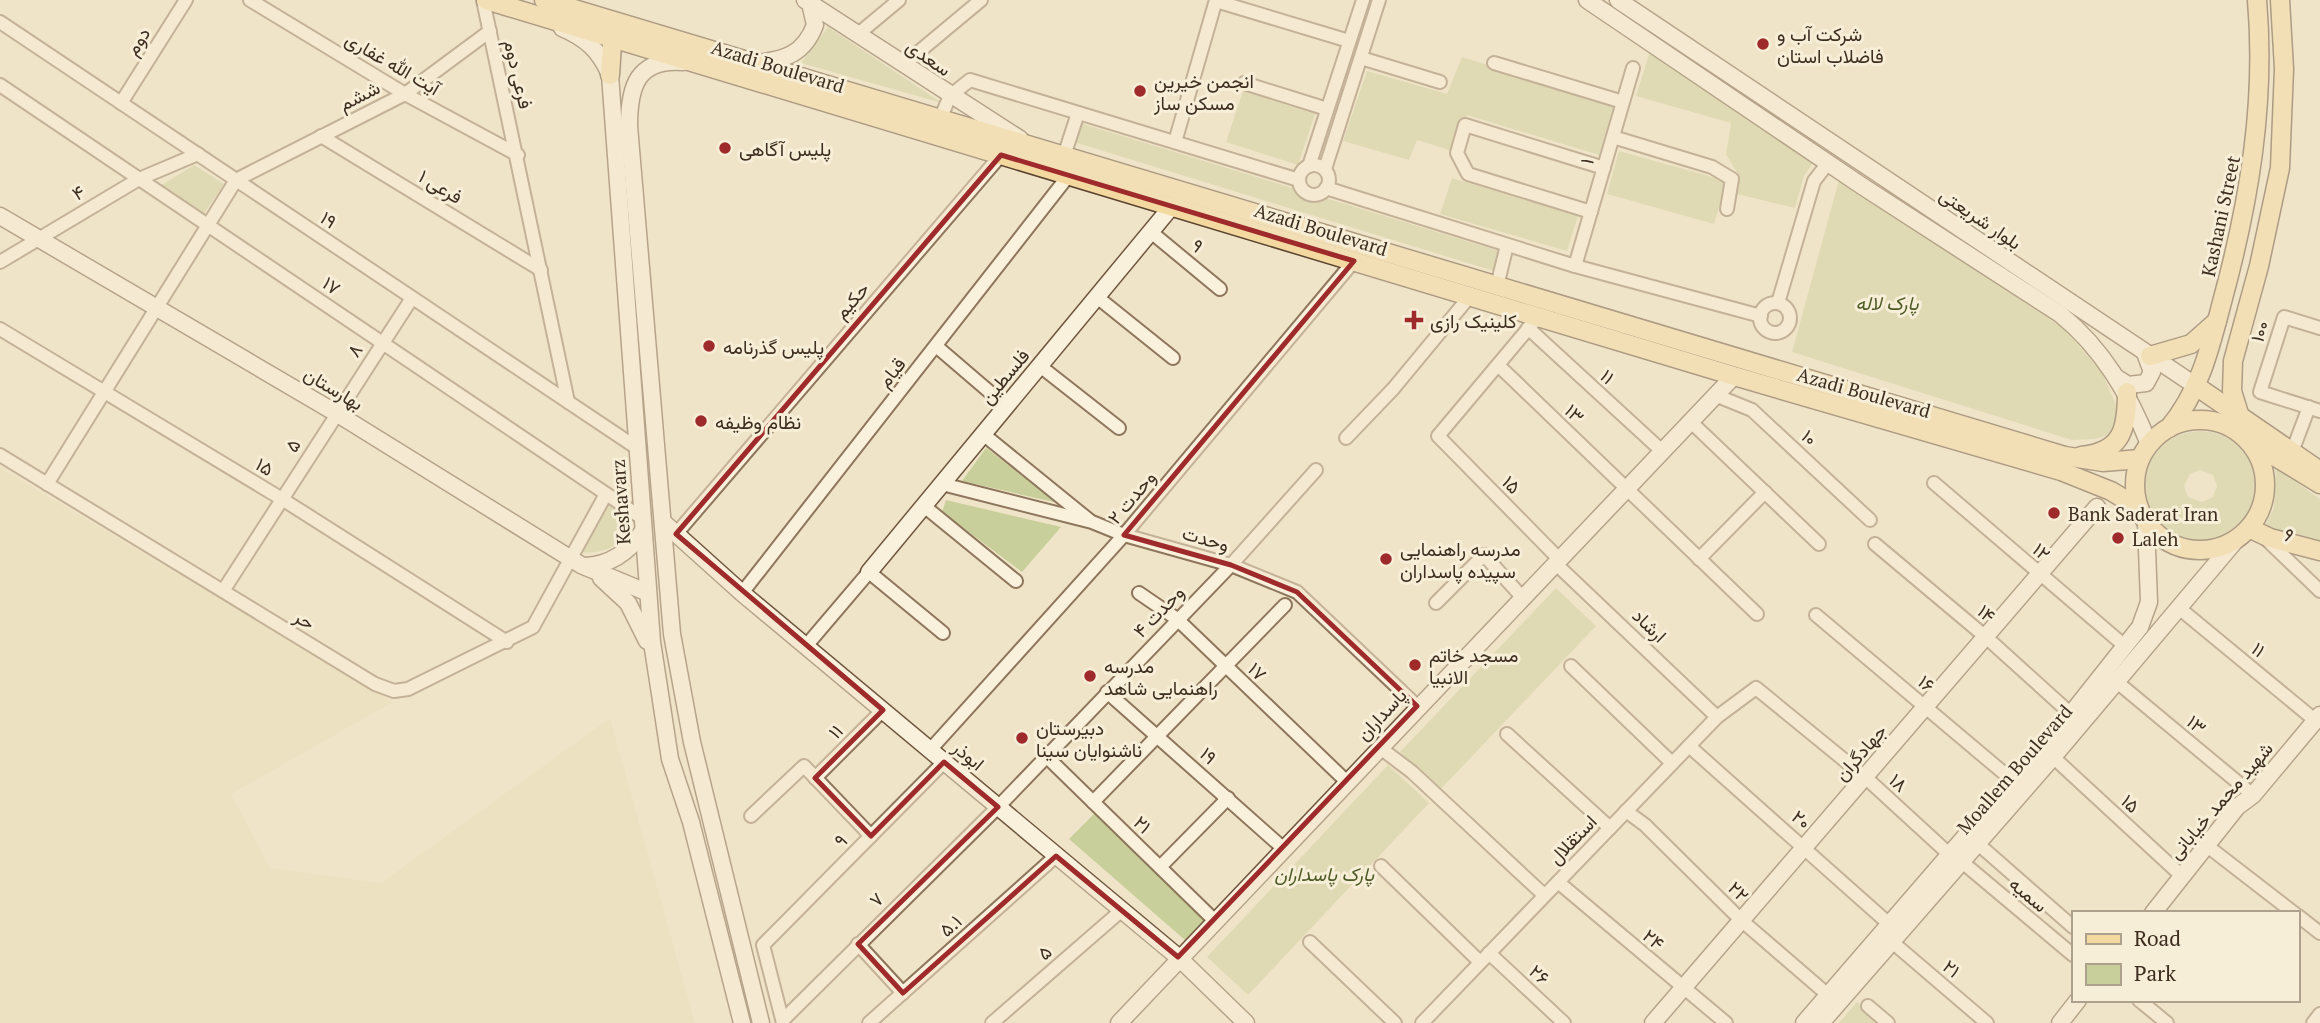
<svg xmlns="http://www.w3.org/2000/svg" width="2320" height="1023" viewBox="0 0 2320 1023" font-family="'PT Serif',Vazirmatn,serif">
  <rect width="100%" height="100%" fill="#f0e4c8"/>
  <polygon fill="#e6deb5" points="0,468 393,702 231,794 270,868 381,883 610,718 695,1023 0,1023"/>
  <g fill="#c9cf9b" fill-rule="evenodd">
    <polygon points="828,27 942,103 801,63"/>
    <polygon points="1650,51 1815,160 1804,176 1795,208 1737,194 1739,176 1726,154 1731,123 1636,96"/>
    <polygon points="1462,57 1614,104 1599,155 1467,115 1453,151 1417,140 1409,160 1343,141 1367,71 1447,94"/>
    <polygon points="1243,91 1315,114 1298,165 1226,142"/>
    <polygon points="1080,123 1499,251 1494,271 1074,142"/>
    <polygon points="1619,151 1727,181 1714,224 1607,194"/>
    <polygon points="194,165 224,184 203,215 162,185"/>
    <polygon points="1452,178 1578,216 1567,251 1440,214"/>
    <polygon points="1839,180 2063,328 2102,372 2120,415 2114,433 2095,439 2072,440 1792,352"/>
    <path d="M2200 431C2277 435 2271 545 2198 542 2127 538 2127 435 2200 431ZM2200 470 2213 475 2217 486 2213 497 2202 502 2188 497 2184 486 2190 474Z"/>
    <polygon points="986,448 1058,503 962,481"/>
    <polygon points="2276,468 2320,499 2320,543 2265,526 2274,508"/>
    <polygon points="946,500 1061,527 1022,572 942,512"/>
    <path d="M606 503 628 517C628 546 604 555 578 552Z"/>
    <polygon points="1556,588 1596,626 1440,790 1400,752"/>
    <polygon points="1388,765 1429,803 1248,995 1207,957"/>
    <polygon points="1095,813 1206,920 1185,940 1069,839"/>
    <polygon points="1857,1002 1882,1023 1839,1023"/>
  </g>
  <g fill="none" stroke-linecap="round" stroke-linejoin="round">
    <defs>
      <g id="street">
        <polyline points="250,0 405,94 518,155"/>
        <polyline points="483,0 568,402"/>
        <polyline points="1216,1 1349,41"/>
        <polyline points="0,22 637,448"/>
        <polyline points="857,35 899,0"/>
        <polyline points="1361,58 1440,82"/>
        <polyline points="1494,63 1623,102"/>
        <polyline points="903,65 981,0"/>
        <polyline points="1244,83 1327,109"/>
        <polyline points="0,85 642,518"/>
        <polyline points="121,103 186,0"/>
        <polyline points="940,119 950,96 970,80 1299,180"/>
        <polyline points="321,136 541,270"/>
        <polyline points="1613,137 1712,167 1732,179 1727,209"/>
        <polyline points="1175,142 1216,0"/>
        <polyline points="1064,156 1078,113"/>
        <circle cx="1314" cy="180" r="15"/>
        <polyline points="1309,166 1363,0"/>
        <polyline points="1325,169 1379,0"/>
        <polyline points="1326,188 1575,266 1761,316"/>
        <polyline points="1591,212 1468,174 1457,153 1465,125 1604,168"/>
        <polyline points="1151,232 1220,289"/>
        <polyline points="0,262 139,179 198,154"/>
        <polyline points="1575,266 1633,68"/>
        <polyline points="1497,286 1507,245"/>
        <polyline points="1097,297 1173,358"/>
        <polyline points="1778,303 1814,181 1828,163"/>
        <circle cx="1775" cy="318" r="15"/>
        <polyline points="1538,317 1438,436 1559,559"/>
        <polyline points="1528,328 1662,451"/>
        <polyline points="2320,328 2284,317 2260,392 2320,411"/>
        <polyline points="0,329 282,499 507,642"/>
        <polyline points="936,346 1006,406"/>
        <polyline points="1498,365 1757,614"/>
        <polyline points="1040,366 1119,428"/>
        <polyline points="1715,395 1752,410 1870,520"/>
        <polyline points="1691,422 1819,544"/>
        <polyline points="983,434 1089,520"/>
        <polyline points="1346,438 1393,389 1470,296"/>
        <polyline points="2292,452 2309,407"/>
        <polyline points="0,455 375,684 394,691 408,689 533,627 606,494"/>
        <polyline points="1934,483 2126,647"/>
        <polyline points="47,484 236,180 405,94 490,31"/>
        <polyline points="942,484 1092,522 1124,535 1231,565 1297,592 1417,706"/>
        <polyline points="924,506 1016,581"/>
        <polyline points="676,534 1001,155"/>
        <polyline points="2265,538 2320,591"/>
        <polyline points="1875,544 1987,638 2071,714"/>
        <polyline points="1699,559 1765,492"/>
        <polyline points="1555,563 1717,717"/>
        <polyline points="223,591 412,298"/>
        <polyline points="742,593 1069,175"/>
        <polyline points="1139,593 1177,619 1346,781"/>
        <polyline points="1436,603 1484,555 1522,597"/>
        <polyline points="2179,608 2316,721"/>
        <polyline points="1816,615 2012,780"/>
        <polyline points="806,646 869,572 943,633"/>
        <polyline points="1571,666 1672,763"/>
        <polyline points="2117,682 2253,795"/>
        <polyline points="1107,692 1284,849"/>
        <polyline points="1507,734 1610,828"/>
        <polyline points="1689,746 1888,923"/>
        <polyline points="1379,747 1412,772 1544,895"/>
        <polyline points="930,750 1124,535 1354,261"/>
        <polyline points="1046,756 1214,920"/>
        <polyline points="2053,757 2183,877"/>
        <polyline points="815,778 883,710"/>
        <polyline points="1093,802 1285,605"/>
        <polyline points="1626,811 1645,825 1741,920 1828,995"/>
        <polyline points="751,816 804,766 871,836"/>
        <polyline points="1977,843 2073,927"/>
        <polyline points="2206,845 2294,913"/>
        <polyline points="1961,861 2073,955"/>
        <polyline points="1381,866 1480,962"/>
        <polyline points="1160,867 1228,798"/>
        <polyline points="1558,882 1726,1023"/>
        <polyline points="2297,915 2320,933"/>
        <polyline points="1891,941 1987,1023"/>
        <polyline points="1310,942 1395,1023"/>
        <polyline points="858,944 903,993"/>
        <polyline points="1489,953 1564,1023"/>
        <polyline points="2139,1000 2167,1023"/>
        <polyline points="1868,1006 1888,1023"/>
        <polyline points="783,1020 998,807 1231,565 1316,470"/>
        <polyline points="783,1023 763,945 944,762"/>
        <polyline points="869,1023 1056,856"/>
        <polyline points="992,1023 1122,910"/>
        <polyline points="1422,1023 1717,717 1756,688 1865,777 1949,854"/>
        <polyline points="2313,1023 2320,1014"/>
      </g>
      <g id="secondary">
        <polyline points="805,0 1020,139"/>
        <path d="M1587 0 1862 186 2060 314C2103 349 2129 394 2149 444"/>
        <polyline points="1618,0 2196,386"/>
        <path d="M562 28C586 38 600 51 610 75L652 642 670 759 691 822 742 1023"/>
        <path d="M683 62C637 58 629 87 629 126L672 634 692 742 761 1023"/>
        <path d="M756 63C785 60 804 54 815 25L810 3"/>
        <polyline points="0,216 336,413 581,565 646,592"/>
        <polyline points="2117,378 2128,385 2146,383 2152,372 2145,353"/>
        <polyline points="663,522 742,593 1178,957 1246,1023"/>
        <path d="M585 566C611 565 629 552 643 531"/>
        <polyline points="869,572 1172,206"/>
        <polyline points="601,578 628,603 647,641"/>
        <polyline points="2153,913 2237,807 2253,795 2320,715"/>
        <polyline points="1119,1023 1734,376"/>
        <polyline points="1653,1023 2097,507"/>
        <polyline points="1804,1023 2071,714 2140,627 2149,602 2146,523"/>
        <polyline points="1821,1023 2053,757 2236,540"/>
        <polyline points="2060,1023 2078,1000"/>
      </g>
      <g id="primary">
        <polyline points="486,0 1734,376 2061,471 2111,491 2139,508"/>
        <polyline points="544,0 2065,456 2103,462 2140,459"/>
        <polyline points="610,75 612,44 624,32"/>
        <polyline points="2150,356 2191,344 2217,321"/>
        <polyline points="2196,386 2320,471"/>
        <polyline points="2240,417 2232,391 2233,361 2259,266 2280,168 2284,69 2280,0"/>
        <circle cx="2200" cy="485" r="65"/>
        <path d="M2169 428C2200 391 2210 348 2222 302 2249 203 2266 103 2257 0"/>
        <polyline points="2251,442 2320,484"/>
        <path d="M2081 456C2123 452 2127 428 2127 392"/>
        <polyline points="2249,528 2270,538 2320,551"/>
      </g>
    </defs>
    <use href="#street" stroke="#8d765c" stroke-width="16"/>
    <use href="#secondary" stroke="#6f573f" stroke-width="19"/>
    <use href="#primary" stroke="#5b4430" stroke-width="21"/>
    <use href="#street" stroke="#faf1dc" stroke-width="12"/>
    <use href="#secondary" stroke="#faf1dc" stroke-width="16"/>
    <use href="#primary" stroke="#f3d9a0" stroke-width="18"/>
  </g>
  <path d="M0 0H2320V1023H0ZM1001 155 1354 261 1124 535 1231 565 1297 592 1417 706 1178 957 1056 856 903 993 858 944 998 807 944 762 871 836 815 778 883 710 676 534Z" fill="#f0e4c8" fill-opacity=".55" fill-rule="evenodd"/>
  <path fill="none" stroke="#9e2a2b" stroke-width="5" stroke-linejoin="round" d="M1001 155 1354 261 1124 535 1231 565 1297 592 1417 706 1178 957 1056 856 903 993 858 944 998 807 944 762 871 836 815 778 883 710 676 534Z"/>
  <g fill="#9e2a2b" stroke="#f7eed8" stroke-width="2.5">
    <circle cx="1763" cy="44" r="7"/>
    <circle cx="1140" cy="91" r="7"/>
    <circle cx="725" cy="148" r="7"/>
    <path d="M1410.5 309.5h7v7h7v7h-7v7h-7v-7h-7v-7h7z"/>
    <circle cx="709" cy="346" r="7"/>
    <circle cx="701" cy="421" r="7"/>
    <circle cx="2054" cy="513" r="7"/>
    <circle cx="2118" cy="538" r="7"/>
    <circle cx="1386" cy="559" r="7"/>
    <circle cx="1415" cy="665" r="7"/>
    <circle cx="1090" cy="676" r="7"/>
    <circle cx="1022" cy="738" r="7"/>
  </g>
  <g text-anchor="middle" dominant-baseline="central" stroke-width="6" stroke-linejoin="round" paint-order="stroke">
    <g font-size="19" fill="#3d2e20" stroke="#f7eed8" text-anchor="start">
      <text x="1777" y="33">شرکت آب و<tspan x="1777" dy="22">فاضلاب استان</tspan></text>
      <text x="1154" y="80">انجمن خیرین<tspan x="1154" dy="22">مسکن ساز</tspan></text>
      <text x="739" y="148">پلیس آگاهی</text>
      <text x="1430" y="320">کلینیک رازی</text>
      <text x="723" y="346">پلیس گذرنامه</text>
      <text x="715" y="421">نظام وظیفه</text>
      <text x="2068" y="513">Bank Saderat Iran</text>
      <text x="2132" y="538">Laleh</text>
      <text x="1400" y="548">مدرسه راهنمایی<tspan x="1400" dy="22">سپیده پاسداران</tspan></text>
      <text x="1429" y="654">مسجد خاتم<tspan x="1429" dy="22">الانبیا</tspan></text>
      <text x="1104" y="665">مدرسه<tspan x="1104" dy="22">راهنمایی شاهد</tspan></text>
      <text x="1036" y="727">دبیرستان<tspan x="1036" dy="22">ناشنوایان سینا</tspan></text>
    </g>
    <g font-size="19" fill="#3d2e20" stroke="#f7eed8">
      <text transform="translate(137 41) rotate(-58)">دوم</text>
      <text transform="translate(929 57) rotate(34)">سعدی</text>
      <text transform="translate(393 63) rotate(30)">آیت الله غفاری</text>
      <text transform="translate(778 66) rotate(17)">Azadi Boulevard</text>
      <text transform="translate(519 74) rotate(77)">فرعی دوم</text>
      <text transform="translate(359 95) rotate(-27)">ششم</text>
      <text transform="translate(1586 161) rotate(-74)">۱</text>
      <text transform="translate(441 186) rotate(31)">فرعی ۱</text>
      <text transform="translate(78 192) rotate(-30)">۴</text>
      <text transform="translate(2220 216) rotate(-78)">Kashani Street</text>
      <text transform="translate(1981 218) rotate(34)">بلوار شریعتی</text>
      <text transform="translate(329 219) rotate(34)">۱۹</text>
      <text transform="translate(1321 229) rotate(17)">Azadi Boulevard</text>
      <text transform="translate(1198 245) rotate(39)">۹</text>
      <text transform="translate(332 285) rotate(34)">۱۷</text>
      <text transform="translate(851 300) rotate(-49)">حکیم</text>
      <text transform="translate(2259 331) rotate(-72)">۱۰۰</text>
      <text transform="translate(354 350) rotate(-57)">۸</text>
      <text transform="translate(891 372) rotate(-52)">قیام</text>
      <text transform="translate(1004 376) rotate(-50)">فلسطین</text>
      <text transform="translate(1608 376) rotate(43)">۱۱</text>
      <text transform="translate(334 388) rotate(31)">بهارستان</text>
      <text transform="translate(1864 392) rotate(16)">Azadi Boulevard</text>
      <text transform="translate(1575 413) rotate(44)">۱۳</text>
      <text transform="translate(1810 437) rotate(43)">۱۰</text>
      <text transform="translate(292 445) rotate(-58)">۵</text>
      <text transform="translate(265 466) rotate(31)">۱۵</text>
      <text transform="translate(1512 484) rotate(45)">۱۵</text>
      <text transform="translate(1131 497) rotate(-50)">وحدت ۲</text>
      <text transform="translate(620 502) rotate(-94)">Keshavarz</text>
      <text transform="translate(2289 534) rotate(44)">۹</text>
      <text transform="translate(1206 538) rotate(16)">وحدت</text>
      <text transform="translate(2042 551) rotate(41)">۱۲</text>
      <text transform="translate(1158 611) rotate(-46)">وحدت ۴</text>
      <text transform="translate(1987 613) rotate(40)">۱۴</text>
      <text transform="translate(305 619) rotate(31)">حر</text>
      <text transform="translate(1650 625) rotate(44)">ارشاد</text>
      <text transform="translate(2259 649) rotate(39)">۱۱</text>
      <text transform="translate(1258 671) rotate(44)">۱۷</text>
      <text transform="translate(1927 683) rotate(40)">۱۶</text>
      <text transform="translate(1381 714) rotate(-47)">پاسداران</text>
      <text transform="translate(2197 724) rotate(40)">۱۳</text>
      <text transform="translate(835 731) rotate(-45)">۱۱</text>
      <text transform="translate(1860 752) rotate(-49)">جهادگران</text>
      <text transform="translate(969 755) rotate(40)">ابوذر</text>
      <text transform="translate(1209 755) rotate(43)">۱۹</text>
      <text transform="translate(2014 769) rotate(-49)">Moallem Boulevard</text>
      <text transform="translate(1899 782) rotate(42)">۱۸</text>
      <text transform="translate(2220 800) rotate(-49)">شهید محمد خیابانی</text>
      <text transform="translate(2131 803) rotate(43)">۱۵</text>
      <text transform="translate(1802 819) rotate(41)">۲۰</text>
      <text transform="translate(1143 824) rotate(44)">۲۱</text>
      <text transform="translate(1572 839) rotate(-46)">استقلال</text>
      <text transform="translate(840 840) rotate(-46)">۹</text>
      <text transform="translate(1739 891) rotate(45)">۲۲</text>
      <text transform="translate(2029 894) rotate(40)">سمیه</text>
      <text transform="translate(876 899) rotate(-45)">۷</text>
      <text transform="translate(950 925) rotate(-42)">۵.۱</text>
      <text transform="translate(1654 939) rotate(41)">۲۴</text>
      <text transform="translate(1044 952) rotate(-41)">۵</text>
      <text transform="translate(1952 968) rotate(40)">۲۱</text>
      <text transform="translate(1540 974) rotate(43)">۲۶</text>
    </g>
    <g font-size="19" font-style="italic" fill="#4d5a26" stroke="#f7eed8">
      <text x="1887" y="302">پارک لاله</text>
      <text x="1324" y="873">پارک پاسداران</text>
    </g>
  </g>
  <rect x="2072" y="911" width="228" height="91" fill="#f7eed8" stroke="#ada18e" stroke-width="2"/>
  <rect x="2086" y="934" width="35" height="10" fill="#f3d9a0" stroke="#ada18e" stroke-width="2"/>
  <text x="2134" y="946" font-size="21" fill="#3d2e20">Road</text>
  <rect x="2086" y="964" width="35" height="21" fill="#c9cf9b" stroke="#ada18e" stroke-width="2"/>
  <text x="2134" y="981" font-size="21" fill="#3d2e20">Park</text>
</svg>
